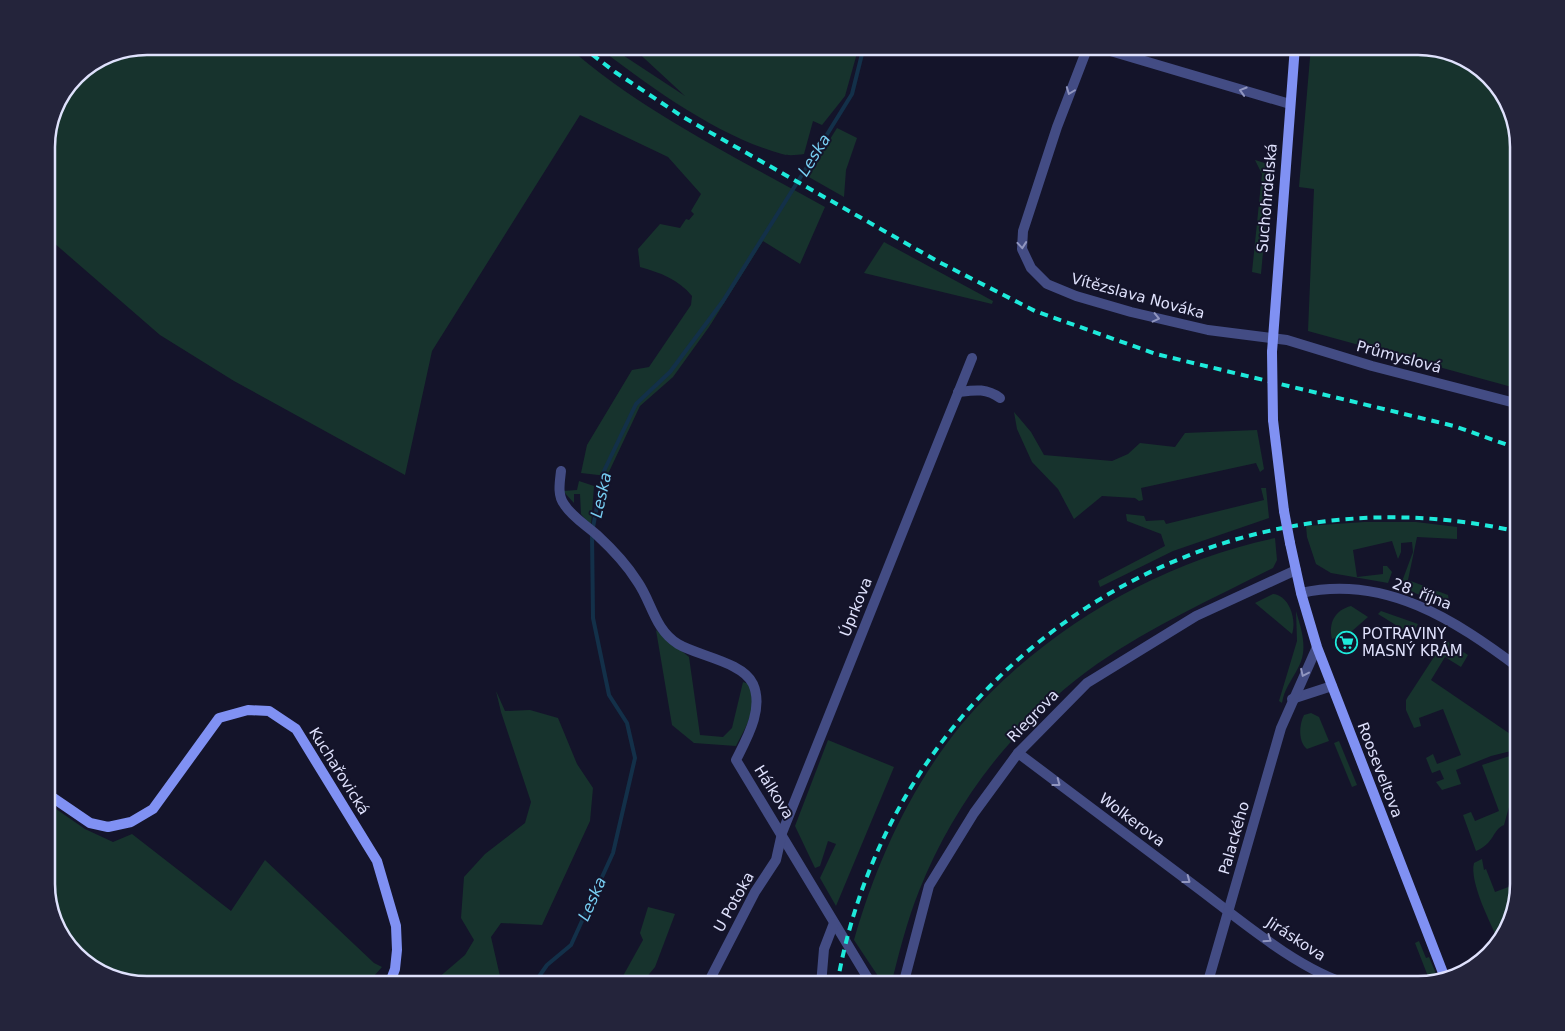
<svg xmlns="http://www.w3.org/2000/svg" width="1565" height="1031" viewBox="0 0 1565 1031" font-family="'DejaVu Sans',sans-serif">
  <rect width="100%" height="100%" fill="#14142a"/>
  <g fill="#17332d">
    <path d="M147 46H567C643 113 738 158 825 207L800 264 763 241 709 327 673 377 640 406 607 476 581 473 587 445 632 370 649 367 691 305 692 296C678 279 661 273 640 267L638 249 660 224 680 228 686 219 689 220 694 214 691 211 701 194 668 157 580 115 432 351 405 475 234 381 160 335 46 236V141L54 108 76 76 109 54Z"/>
    <path d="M597 46H609L685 96 631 46H859L845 96 822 125 813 121 804 154C797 155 788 156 782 154 719 137 648 86 597 46Z"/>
    <polygon points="1311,46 1418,46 1474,63 1505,97 1519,147 1519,389 1308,331 1314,189 1299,187"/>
    <polygon points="837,128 857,138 846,170 844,197 807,176"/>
    <polygon points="1255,160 1271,165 1261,274 1252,272 1262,174"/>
    <polygon points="884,242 993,301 992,304 864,273"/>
    <polygon points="1014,412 1031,432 1044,455 1112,461 1128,454 1140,443 1175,447 1185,433 1257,430 1264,469 1260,472 1256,463 1141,488 1143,500 1139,501 1135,498 1102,496 1074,519 1058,489 1032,462 1017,429"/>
    <polygon points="579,481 594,486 591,526 581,514 580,494 574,494 574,503 563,491 577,490"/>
    <polygon points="1261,488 1266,488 1269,518 1173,551 1100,587 1098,581 1165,546 1161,534 1127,521 1126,514 1144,516 1146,521 1164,520 1166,524 1264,500"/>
    <polygon points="1364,522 1416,522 1457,527 1457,539 1417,537 1408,580 1448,595 1449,601 1440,603 1400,587 1413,552 1412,542 1401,543 1401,552 1398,559 1392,541 1353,550 1357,577 1383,574 1383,566 1387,566 1392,572 1388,583 1331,573 1316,564 1307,537 1306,526"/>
    <path d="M1275 538 1277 560 1273 568C1214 598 1152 626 1097 664 1018 720 955 800 919 891 907 921 899 953 891 985H884L854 940C876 863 910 788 961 725 1039 632 1156 563 1275 538Z"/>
    <path d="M1273 594C1289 595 1297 620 1292 634L1255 603Z"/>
    <path d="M1351 606 1368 617 1352 631 1332 639C1328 623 1335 610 1351 606Z"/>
    <path d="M1296 611C1301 629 1309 649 1298 668 1292 680 1284 689 1282 703L1279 701 1297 641Z"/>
    <polygon points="1381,611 1418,624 1412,635 1378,614"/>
    <path d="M656 630 689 657 700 735 723 737 732 728 743 682 749 684C757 710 748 723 736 746L694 743 672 725Z"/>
    <polygon points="1445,640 1468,655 1461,667 1445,657 1431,680 1519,740 1519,749 1491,756 1456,770 1461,784 1442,790 1436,782 1444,779 1440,770 1432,773 1426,758 1433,754 1437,764 1461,755 1443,709 1419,718 1421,726 1414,728 1406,710 1406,700"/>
    <polygon points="496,691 505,711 530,710 558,718 577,764 593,788 590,821 542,925 501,923 491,937 502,985 441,985 437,979 465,955 474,940 461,918 464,877 485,854 525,823 531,802 501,712"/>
    <path d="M1311 713 1319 717 1329 741 1307 749C1298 742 1299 725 1304 715Z"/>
    <polygon points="828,740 894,767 836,906 820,878 836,844 828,841 820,866 815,868 795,826"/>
    <polygon points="1339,741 1357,785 1352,787 1334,743"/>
    <path d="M1519 753V771L1504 825C1492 830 1495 843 1476 851L1463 815 1471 812 1475 821 1499 811 1482 765Z"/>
    <polygon points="46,802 85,829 113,842 132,834 231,911 265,860 374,963 382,967 366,985 147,985 91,968 60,935 46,890"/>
    <path d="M1482 859 1484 870 1486 869 1495 892 1519 883 1502 940 1499 942C1491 924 1469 882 1474 863Z"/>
    <polygon points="648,907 675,914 655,967 640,985 618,985 643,940 640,933"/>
    <polygon points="1419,941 1426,958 1429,957 1437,976 1429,979 1415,943"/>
  </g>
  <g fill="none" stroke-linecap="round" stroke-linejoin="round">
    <polyline stroke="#133049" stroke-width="4" points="533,985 547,965 571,945 613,853 635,758 627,723 609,695 593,618 592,533 603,473 636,404 670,372 723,301 805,170 852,94 864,46"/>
    <g stroke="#434c84" stroke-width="10">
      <polyline points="1290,104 1097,47 1087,49 1057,127 1023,231 1022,249 1031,268 1047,284 1076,296 1131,312 1208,330 1287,340 1372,366 1519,404"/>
      <path d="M958 392C975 390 986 388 1000 398"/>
      <path d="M561 471C560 481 557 495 564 504 572 517 586 525 597 535 611 548 627 565 637 581 652 602 654 629 678 644 698 656 743 662 753 684 764 709 747 738 736 760L872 985"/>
      <path d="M1301 593C1385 574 1455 620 1519 668"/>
      <polyline points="1292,699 1332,686"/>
      <path d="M1018 753C1080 800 1142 846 1203 892 1245 924 1301 971 1351 985"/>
      <polyline points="707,985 755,892 776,860 782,833 972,358"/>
      <polyline points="821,985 824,949 834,923"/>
      <polyline points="903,985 929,886 974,813 1018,753 1087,683 1196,616 1296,570"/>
      <polyline points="1207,985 1281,728 1317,647"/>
    </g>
    <g stroke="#8091f3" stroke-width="10">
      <polyline points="1272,352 1295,46"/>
      <polyline points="1273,420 1284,511"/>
      <polyline points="1290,543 1301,593 1317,647 1445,978"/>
      <polyline points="46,793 90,823 108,827 131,822 153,809 219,718 248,710 269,711 296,729 377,861 396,926 397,950 395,969 389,985"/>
    </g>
    <g stroke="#1eeadb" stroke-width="4" stroke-dasharray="8 6" stroke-linecap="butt">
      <polyline points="581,46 615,72 683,117 939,262 1035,311 1156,354 1454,426 1519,449"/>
      <path d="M837 985C892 666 1204 459 1519 532"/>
    </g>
    <g stroke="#8091f3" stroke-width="10">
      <polyline points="1272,352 1273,420"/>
      <polyline points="1284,511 1290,543"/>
    </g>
  </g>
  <defs><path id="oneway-chevron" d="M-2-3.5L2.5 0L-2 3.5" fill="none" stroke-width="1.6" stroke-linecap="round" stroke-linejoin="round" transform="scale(1.25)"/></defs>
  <g stroke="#9196c0">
    <use href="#oneway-chevron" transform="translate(1070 91) rotate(111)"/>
    <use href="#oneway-chevron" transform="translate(1243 91) rotate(-163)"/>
    <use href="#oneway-chevron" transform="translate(1022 245) rotate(85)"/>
    <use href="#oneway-chevron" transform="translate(1156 318) rotate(13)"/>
    <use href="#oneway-chevron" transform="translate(1304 673) rotate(115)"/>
    <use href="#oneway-chevron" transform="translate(1057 783) rotate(37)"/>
    <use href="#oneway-chevron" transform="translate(1187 880) rotate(37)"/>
    <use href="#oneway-chevron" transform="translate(1268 939) rotate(35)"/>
  </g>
  <defs>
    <symbol id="supermarket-ring" viewBox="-11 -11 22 22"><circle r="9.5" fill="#14142a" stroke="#1eeadb" stroke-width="1.5"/><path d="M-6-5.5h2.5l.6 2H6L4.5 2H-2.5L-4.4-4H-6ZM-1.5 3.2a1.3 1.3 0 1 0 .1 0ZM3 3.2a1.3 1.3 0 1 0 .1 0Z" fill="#1eeadb"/></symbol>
  </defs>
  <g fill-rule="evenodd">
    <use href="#supermarket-ring" x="1334" y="630" width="25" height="25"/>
  </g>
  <g text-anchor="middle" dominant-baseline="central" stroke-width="4" stroke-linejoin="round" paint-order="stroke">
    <g font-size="15" fill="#dfe1fc" stroke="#14142a">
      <text transform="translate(1267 198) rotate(-85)">Suchohrdelská</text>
      <text transform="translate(1138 296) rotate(15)">Vítězslava Nováka</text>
      <text transform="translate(1399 357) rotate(15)">Průmyslová</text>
      <text transform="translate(1422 594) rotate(21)">28. října</text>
      <text transform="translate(856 607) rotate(-68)">Úprkova</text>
      <text transform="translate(1033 716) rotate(-46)">Riegrova</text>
      <text transform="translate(1380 770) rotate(69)">Rooseveltova</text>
      <text transform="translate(339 771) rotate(58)">Kuchařovická</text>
      <text transform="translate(774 792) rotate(58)">Hálkova</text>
      <text transform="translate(1132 820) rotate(37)">Wolkerova</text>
      <text transform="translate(1234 838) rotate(-74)">Palackého</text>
      <text transform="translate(734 902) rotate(-61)">U Potoka</text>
      <text transform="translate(1296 939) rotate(33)">Jiráskova</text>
    </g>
    <g font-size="15" fill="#dfe1fc" stroke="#14142a" text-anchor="start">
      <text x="1362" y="634">POTRAVINY<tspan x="1362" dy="17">MASNÝ KRÁM</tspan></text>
    </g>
    <g font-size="16" font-style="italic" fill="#77cef2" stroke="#14142a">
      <text transform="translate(814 155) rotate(-58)">Leska</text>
      <text transform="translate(601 495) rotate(-77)">Leska</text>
      <text transform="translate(592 899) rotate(-66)">Leska</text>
    </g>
  </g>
  <path d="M0 0H1565V1031H0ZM147 55H1418A92 92 0 0 1 1510 147V884A92 92 0 0 1 1418 976H147A92 92 0 0 1 55 884V147A92 92 0 0 1 147 55Z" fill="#24243b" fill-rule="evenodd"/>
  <path fill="none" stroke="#dfe1fc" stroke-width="2.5" d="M147 55H1418A92 92 0 0 1 1510 147V884A92 92 0 0 1 1418 976H147A92 92 0 0 1 55 884V147A92 92 0 0 1 147 55Z"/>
</svg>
